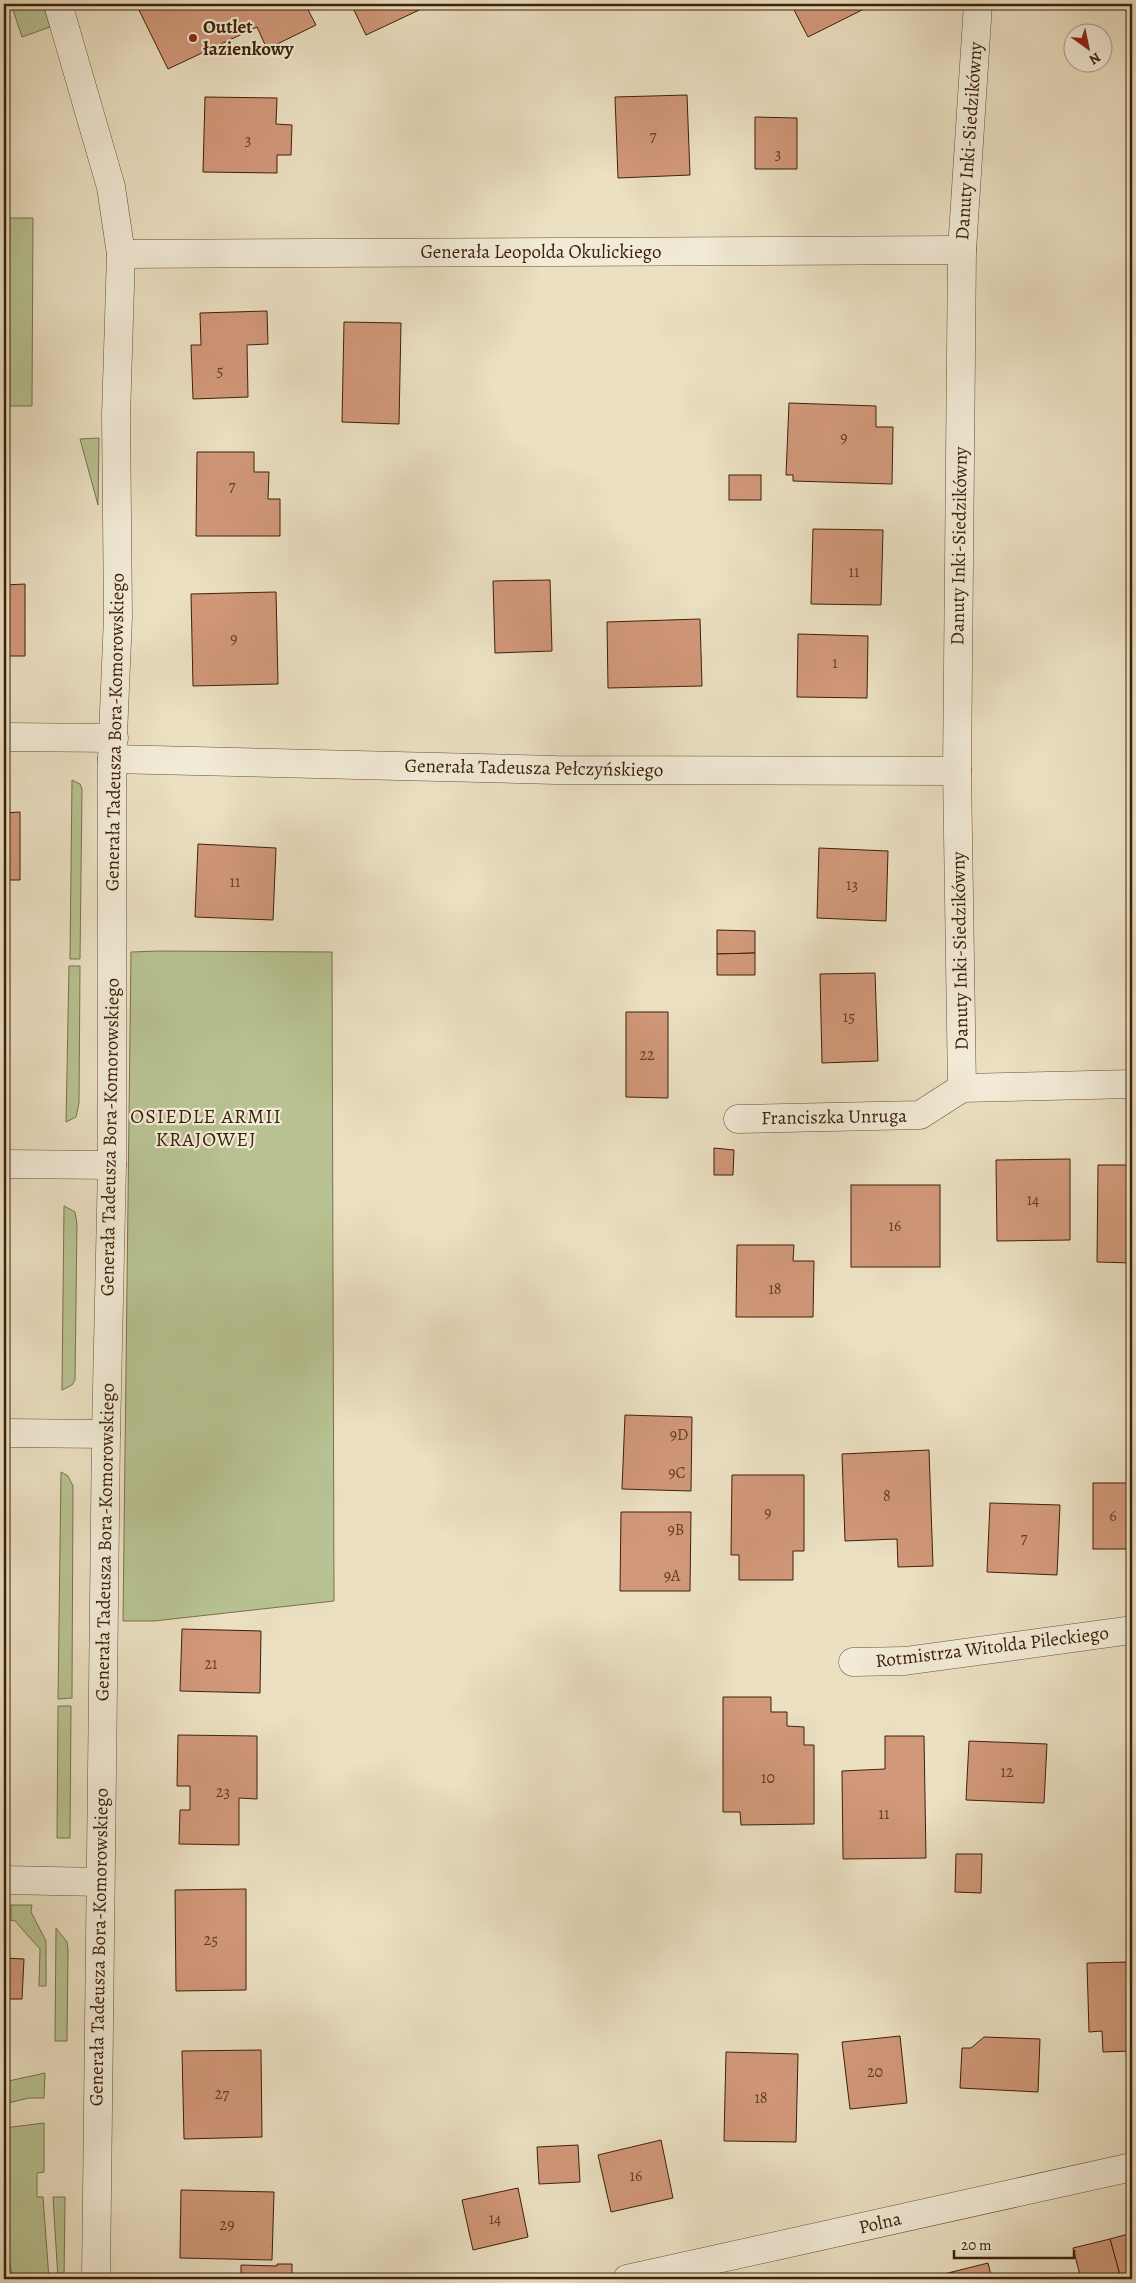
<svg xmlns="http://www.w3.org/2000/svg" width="1136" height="2283" viewBox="0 0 1136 2283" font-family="Alegreya,serif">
  <rect width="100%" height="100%" fill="#ebe0c2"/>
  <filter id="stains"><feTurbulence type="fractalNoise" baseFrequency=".004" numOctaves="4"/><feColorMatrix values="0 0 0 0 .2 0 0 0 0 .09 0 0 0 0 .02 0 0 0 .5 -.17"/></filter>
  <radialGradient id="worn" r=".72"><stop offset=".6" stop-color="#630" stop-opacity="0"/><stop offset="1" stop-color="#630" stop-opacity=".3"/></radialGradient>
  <g fill="#b8c292" stroke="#7a724d">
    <polygon points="11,4 43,4 50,27 22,37"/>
    <polygon points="4,218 33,218 32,406 4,406"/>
    <polygon points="99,438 98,505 80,439"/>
    <polygon points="72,780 80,784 82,789 80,959 70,959"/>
    <polygon points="159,951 332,952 334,1601 154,1621 123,1621 131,952"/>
    <polygon points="69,966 80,966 79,1103 76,1117 66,1122"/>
    <polygon points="64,1206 75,1212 77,1224 75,1380 72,1385 62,1390"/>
    <polygon points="61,1472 68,1476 73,1486 72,1698 58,1699"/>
    <polygon points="58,1706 71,1706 70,1838 57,1838"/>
    <polygon points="11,1905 32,1905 31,1912 46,1941 46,1986 39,1986 40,1949 14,1920 11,1921"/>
    <polygon points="56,1928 67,1942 68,1950 67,2041 55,2041"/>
    <polygon points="45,2073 44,2098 29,2098 4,2104 4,2082"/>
    <polygon points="44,2123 44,2172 37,2173 37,2197 43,2197 49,2279 13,2279 4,2237 4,2128"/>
    <polygon points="53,2197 65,2197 64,2279 58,2279"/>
  </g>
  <g fill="#d1987a" stroke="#3d2108">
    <polygon points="136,4 305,4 316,25 267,49 257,27 168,69"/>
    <polygon points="351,4 432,4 366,35"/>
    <polygon points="791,4 874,4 808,37"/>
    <polygon points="687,95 690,175 618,178 615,97"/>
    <polygon points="205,97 277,98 276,124 292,125 291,155 277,155 277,173 203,172"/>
    <polygon points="755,117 797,118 797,169 755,169"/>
    <polygon points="267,311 268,344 247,345 248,397 193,399 191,345 201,345 200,313"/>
    <polygon points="344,322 401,323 399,424 342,422"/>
    <polygon points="789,403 876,406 876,427 893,427 892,484 793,481 793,475 786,475"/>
    <polygon points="197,452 254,452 254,472 269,472 268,499 280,499 280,536 196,536"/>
    <rect x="729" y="475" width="32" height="25"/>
    <polygon points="813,529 883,530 881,605 811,604"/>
    <polygon points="550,580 552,651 495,653 493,581"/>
    <polygon points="25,584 25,656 4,656 4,585"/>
    <polygon points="276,592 278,684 193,686 191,594"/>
    <polygon points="700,619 702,686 608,688 607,622"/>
    <polygon points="798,634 868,636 867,698 797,697"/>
    <polygon points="20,812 20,880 4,880 4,813"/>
    <polygon points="198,844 276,848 273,920 195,917"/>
    <polygon points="819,848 888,851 886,921 817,918"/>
    <polygon points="717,930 755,931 755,953 717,954"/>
    <polygon points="755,953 755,975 717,975 717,954"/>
    <polygon points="875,973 878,1061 822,1063 820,974"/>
    <polygon points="626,1012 668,1012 668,1098 626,1097"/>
    <polygon points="714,1148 734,1150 733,1175 714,1175"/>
    <polygon points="1070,1159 1070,1240 997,1241 996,1160"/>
    <polygon points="1098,1165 1132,1165 1132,1263 1097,1262"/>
    <rect x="851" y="1185" width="89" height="82"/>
    <polygon points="737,1245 794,1245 793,1261 814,1261 813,1317 736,1317"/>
    <polygon points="625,1415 692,1417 691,1491 622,1489"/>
    <polygon points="929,1450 933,1566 898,1567 897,1539 845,1541 842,1454"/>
    <polygon points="732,1475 804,1475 804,1551 793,1551 793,1580 739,1580 739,1555 731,1555"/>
    <rect x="1093" y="1483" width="39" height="66"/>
    <polygon points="990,1503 1060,1505 1057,1575 987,1572"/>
    <polygon points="621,1512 691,1512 690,1591 620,1591"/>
    <polygon points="182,1629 261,1631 260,1693 180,1691"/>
    <polygon points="723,1697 771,1697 771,1712 787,1712 787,1726 804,1727 804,1745 814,1745 814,1824 741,1825 740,1812 723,1812"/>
    <polygon points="178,1735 257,1736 257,1799 239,1798 239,1845 179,1844 180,1810 190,1810 190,1786 177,1786"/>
    <polygon points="885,1736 924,1736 926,1858 843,1859 842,1771 885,1769"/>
    <polygon points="969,1741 1047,1744 1044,1803 966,1800"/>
    <polygon points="956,1854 982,1854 981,1893 955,1892"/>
    <polygon points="246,1889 246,1990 176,1991 175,1890"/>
    <polygon points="4,1958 24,1959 22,1999 4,1999"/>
    <polygon points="1132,1961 1132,2051 1130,2051 1129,1962"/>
    <polygon points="1129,1962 1130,2051 1103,2052 1102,2031 1089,2032 1087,1963"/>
    <polygon points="900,2036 907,2103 850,2109 842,2042"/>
    <polygon points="984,2037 1040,2039 1038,2092 960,2088 962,2048 971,2048"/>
    <polygon points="261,2050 262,2137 184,2139 182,2051"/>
    <polygon points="726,2052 798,2054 796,2142 724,2141"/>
    <polygon points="661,2140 673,2198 611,2212 598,2155"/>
    <polygon points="578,2145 580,2182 539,2184 537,2147"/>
    <polygon points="518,2188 528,2237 473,2250 462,2200"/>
    <polygon points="181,2190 274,2192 272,2260 180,2258"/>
    <polygon points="1132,2233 1132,2279 1121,2279 1110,2239"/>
    <polygon points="1110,2239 1121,2279 1081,2279 1073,2248"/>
    <polygon points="988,2263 992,2279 954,2279 952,2272"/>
    <polygon points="277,2264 292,2264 292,2279 241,2279 241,2265 277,2266"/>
    <polygon points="952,2272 954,2279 924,2279"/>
  </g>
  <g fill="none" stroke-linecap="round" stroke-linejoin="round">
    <defs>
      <g id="minor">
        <polyline points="58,4 111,187 121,254 116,416 118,617 112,759 112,1165 106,1434 96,2279"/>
        <polyline points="121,254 962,250"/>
        <polyline points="4,737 114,738"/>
        <polyline points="112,759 556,770 957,771"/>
        <polyline points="962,1088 957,771 962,250 978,4"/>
        <polyline points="738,1119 920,1115 962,1088 1132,1084"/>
        <polyline points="4,1164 112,1165"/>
        <polyline points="4,1433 106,1434"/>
        <polyline points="853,1662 905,1661 1132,1630"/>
        <polyline points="4,1880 100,1882"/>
        <polyline points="627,2279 1132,2167"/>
      </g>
    </defs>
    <use href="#minor" stroke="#685136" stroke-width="29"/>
    <use href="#minor" stroke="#f2ebd7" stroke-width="28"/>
  </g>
  <circle fill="#8f2418" stroke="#f2ebd7" stroke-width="2" cx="193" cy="38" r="5"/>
  <g text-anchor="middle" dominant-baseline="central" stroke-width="4.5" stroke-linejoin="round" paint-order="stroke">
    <g font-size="16" fill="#623f24">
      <text x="653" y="136">7</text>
      <text x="248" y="140">3</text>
      <text x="778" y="154">3</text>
      <text x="220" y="371">5</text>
      <text x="844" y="438">9</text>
      <text x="232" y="486">7</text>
      <text x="854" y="572">11</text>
      <text x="234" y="639">9</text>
      <text x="835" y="663">1</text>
      <text x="235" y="882">11</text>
      <text x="852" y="885">13</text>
      <text x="849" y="1017">15</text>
      <text x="647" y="1055">22</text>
      <text x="1033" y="1200">14</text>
      <text x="895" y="1226">16</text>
      <text x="775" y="1289">18</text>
      <text x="679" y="1435">9D</text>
      <text x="677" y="1473">9C</text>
      <text x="887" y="1496">8</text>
      <text x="768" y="1513">9</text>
      <text x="1113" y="1516">6</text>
      <text x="676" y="1530">9B</text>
      <text x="1024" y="1538">7</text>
      <text x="672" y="1576">9A</text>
      <text x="211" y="1664">21</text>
      <text x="1007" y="1772">12</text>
      <text x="768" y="1778">10</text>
      <text x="223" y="1792">23</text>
      <text x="884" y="1814">11</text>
      <text x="211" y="1940">25</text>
      <text x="875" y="2072">20</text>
      <text x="222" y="2094">27</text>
      <text x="761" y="2098">18</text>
      <text x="636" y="2176">16</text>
      <text x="495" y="2219">14</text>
      <text x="227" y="2225">29</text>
    </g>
    <g font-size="19" font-weight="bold" fill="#3d2108" stroke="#f2ebd7" text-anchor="start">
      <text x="203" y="27">Outlet<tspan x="203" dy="22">łazienkowy</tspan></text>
    </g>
    <g font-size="19" fill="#3d2108" stroke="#f2ebd7">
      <text transform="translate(969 141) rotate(-86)">Danuty Inki-Siedzikówny</text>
      <text x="541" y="252">Generała Leopolda Okulickiego</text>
      <text transform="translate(959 546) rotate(-89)">Danuty Inki-Siedzikówny</text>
      <text transform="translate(115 732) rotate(-89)">Generała Tadeusza Bora-Komorowskiego</text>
      <text transform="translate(534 768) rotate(1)">Generała Tadeusza Pełczyńskiego</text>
      <text transform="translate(960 951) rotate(-91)">Danuty Inki-Siedzikówny</text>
      <text transform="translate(834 1117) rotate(-1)">Franciszka Unruga</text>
      <text transform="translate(110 1137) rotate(-89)">Generała Tadeusza Bora-Komorowskiego</text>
      <text transform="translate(105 1542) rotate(-89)">Generała Tadeusza Bora-Komorowskiego</text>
      <text transform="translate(992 1647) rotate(-7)">Rotmistrza Witolda Pileckiego</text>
      <text transform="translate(99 1947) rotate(-89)">Generała Tadeusza Bora-Komorowskiego</text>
      <text transform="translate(880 2223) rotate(-13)">Polna</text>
    </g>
    <g font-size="20" letter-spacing="1" fill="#3d2108" stroke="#f2ebd7">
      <text x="206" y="1116">OSIEDLE ARMII<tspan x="206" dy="23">KRAJOWEJ</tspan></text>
    </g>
  </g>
  <rect width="1136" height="2283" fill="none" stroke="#ebe0c2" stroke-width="20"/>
  <rect x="5" y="5" width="1126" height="2273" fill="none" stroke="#3d2108" stroke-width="2.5"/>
  <rect x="10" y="10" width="1116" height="2263" fill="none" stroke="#3d2108"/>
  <g transform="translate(1088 48) rotate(147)"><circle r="24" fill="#f2ebd7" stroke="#aa9a84"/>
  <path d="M0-4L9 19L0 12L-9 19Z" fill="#8f2418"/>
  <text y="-8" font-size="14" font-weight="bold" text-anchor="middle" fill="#3d2108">N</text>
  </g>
  <path d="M954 2250v8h120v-8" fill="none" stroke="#3d2108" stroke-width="2.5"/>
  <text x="961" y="2250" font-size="15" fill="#3d2108" stroke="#f2ebd7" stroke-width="4" paint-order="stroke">20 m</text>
  <rect width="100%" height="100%" filter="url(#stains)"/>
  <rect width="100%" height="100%" fill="url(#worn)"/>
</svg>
